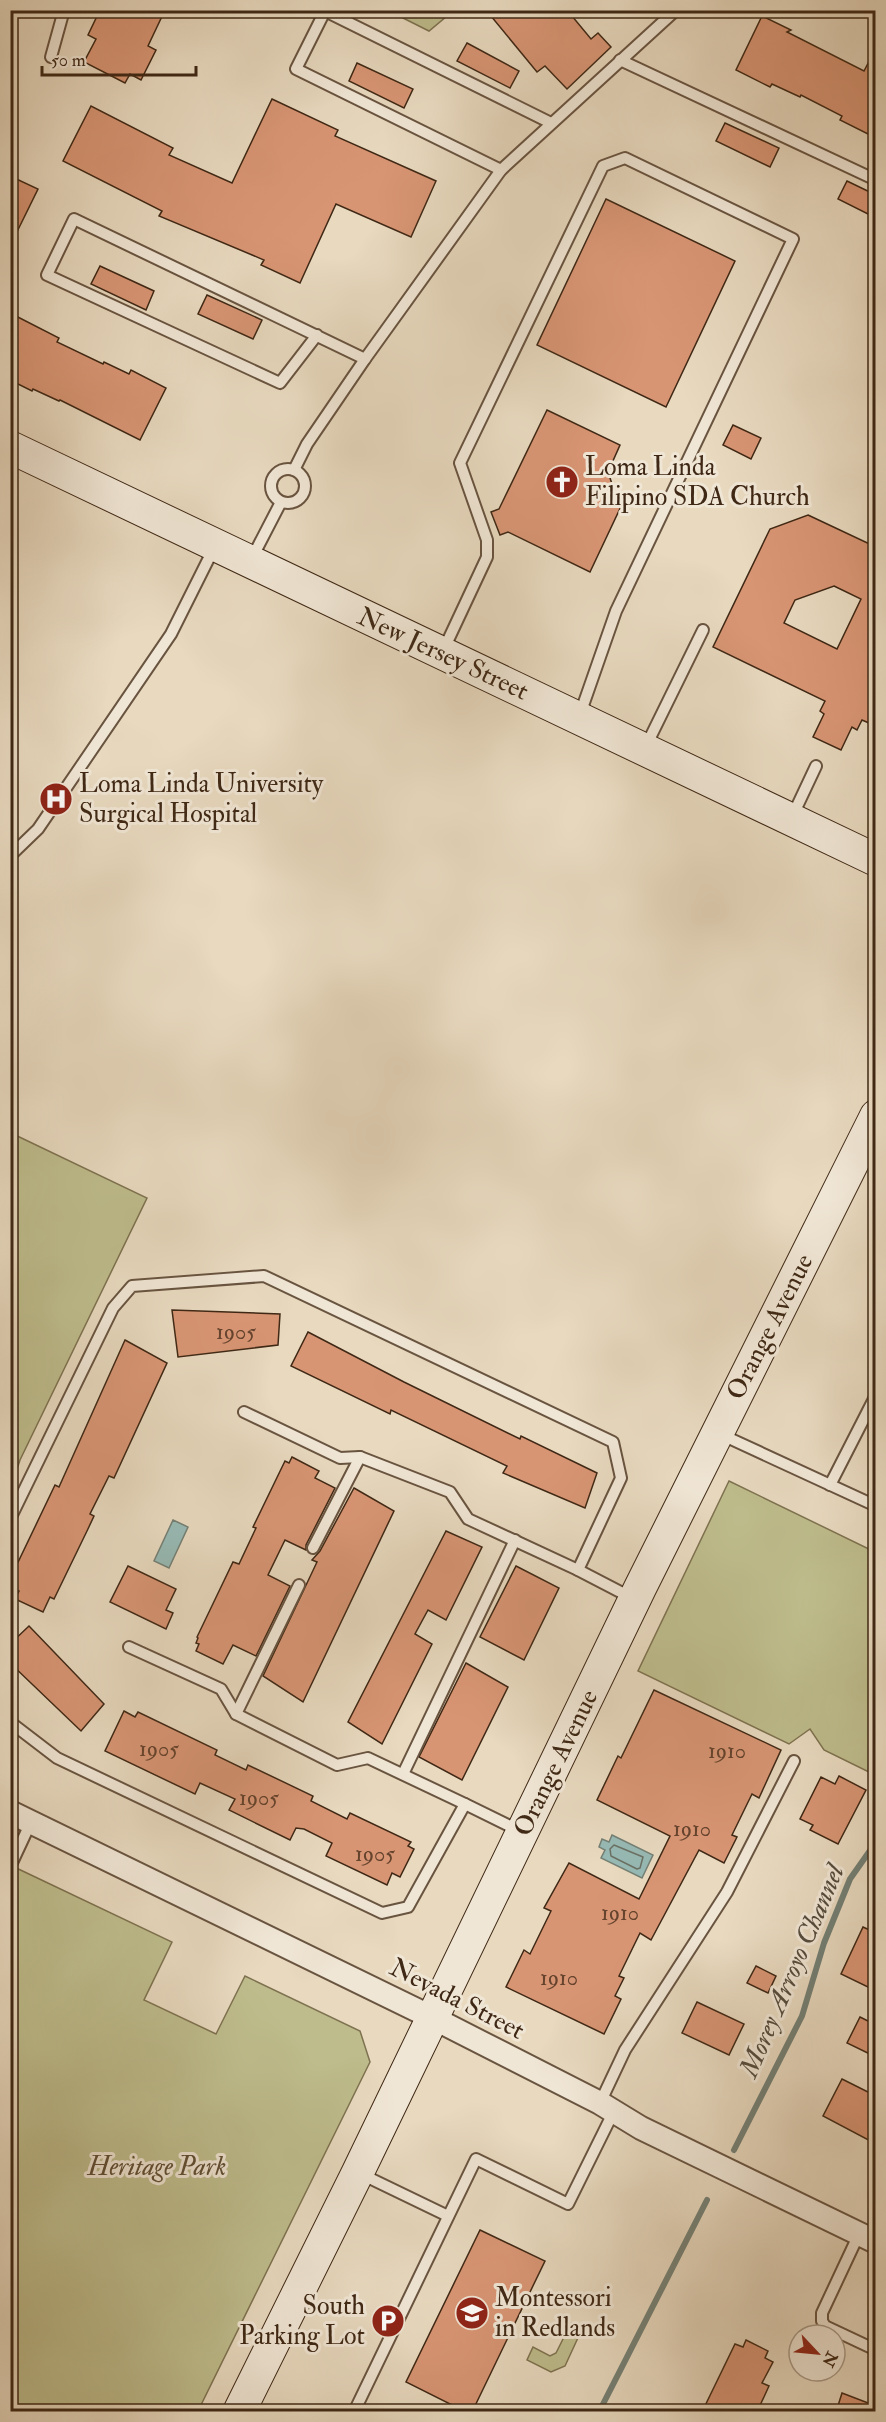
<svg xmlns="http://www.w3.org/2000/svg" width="886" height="2422" viewBox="0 0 886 2422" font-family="'IM FELL Double Pica',serif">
  <rect width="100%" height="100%" fill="#e8d9bf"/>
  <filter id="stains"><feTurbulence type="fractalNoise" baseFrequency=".00333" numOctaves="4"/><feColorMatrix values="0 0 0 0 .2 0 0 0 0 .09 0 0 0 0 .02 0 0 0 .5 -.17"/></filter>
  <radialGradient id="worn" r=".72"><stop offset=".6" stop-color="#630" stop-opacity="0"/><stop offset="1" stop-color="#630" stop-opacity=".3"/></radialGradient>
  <g fill="#bebc8c" stroke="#7e7250" stroke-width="1.5">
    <polygon points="389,11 453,11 429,31"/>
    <polygon points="11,1133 147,1198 20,1460 11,1487"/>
    <polygon points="729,1481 875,1552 875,1775 824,1750 810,1729 789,1744 638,1671"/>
    <polygon points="10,1865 172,1942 144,2000 216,2034 245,1976 360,2031 370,2062 198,2411 11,2411"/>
    <polygon points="571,2323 582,2329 565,2366 551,2372 527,2360 533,2347 550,2356 556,2353"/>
  </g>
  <g fill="#97bab5" stroke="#748075" stroke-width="1.5">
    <polygon points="173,1520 188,1527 169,1568 154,1561"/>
    <polygon points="612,1835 653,1855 642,1878 601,1858 605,1850 599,1847 602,1839 609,1842"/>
  </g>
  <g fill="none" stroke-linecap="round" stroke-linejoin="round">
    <polygon stroke="#6b7165" stroke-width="1.5" points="614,1845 643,1857 640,1868 637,1869 611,1856 610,1849"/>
    <g stroke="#748075" stroke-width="6">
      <polyline points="734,2150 802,2016 824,1943 850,1879 876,1842"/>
      <polyline points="599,2412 707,2200"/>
    </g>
  </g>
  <g fill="#d89574" stroke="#3f2815" stroke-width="1.5" fill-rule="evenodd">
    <polygon points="100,10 165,10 148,46 156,50 141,80 130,74 125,83 84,62 96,39 88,35"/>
    <polygon points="486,10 567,10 591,39 598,33 611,47 567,89 545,66 537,72"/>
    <polygon points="762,16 791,30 787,32 864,71 876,48 876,138 840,120 842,116 801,95 800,97 772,84 770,87 736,70"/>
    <polygon points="467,43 519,71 510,88 457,61"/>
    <polygon points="357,63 413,89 404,108 349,81"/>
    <polygon points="272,99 338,130 335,136 436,181 411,237 336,204 300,283 261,265 264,260 159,216 162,211 63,161 91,106 173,148 169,155 232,183"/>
    <polygon points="725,123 779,148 770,167 716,141"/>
    <polygon points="10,176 38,189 10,246"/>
    <polygon points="847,181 876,195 876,218 838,199"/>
    <polygon points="606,199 735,261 666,407 537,345"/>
    <polygon points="100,266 154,291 146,310 91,284"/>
    <polygon points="207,295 262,320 253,339 198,314"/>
    <polygon points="10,313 59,338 57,342 103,364 104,362 129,374 131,370 166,388 140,440 60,400 59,401 33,389 32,391 10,380"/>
    <polygon points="547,410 620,445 608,472 615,493 625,498 590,572 508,532 500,535 491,512 499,509"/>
    <polygon points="733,425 761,438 751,459 723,445"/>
    <path d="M808 515 876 547V726L862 720 857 730 852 727 841 750 813 737 824 714 820 711 825 701 713 647 770 529ZM834 586 861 599 837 649 784 623 795 600Z"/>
    <polygon points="172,1310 280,1314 278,1345 178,1357"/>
    <polygon points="308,1332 404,1382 520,1439 521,1436 597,1473 585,1508 503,1473 507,1466 391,1410 390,1414 291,1366"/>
    <polygon points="125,1340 167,1363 114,1478 109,1476 90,1514 94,1516 87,1531 54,1599 50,1597 43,1612 15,1599 19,1591 10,1587 10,1579 55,1485 59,1487"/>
    <polygon points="292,1457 319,1471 315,1478 335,1488 306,1545 306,1550 285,1540 268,1575 290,1586 256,1656 233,1645 223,1664 196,1651 199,1644 196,1643 198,1638 197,1637 233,1562 239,1564 256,1528 253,1527 285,1461 289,1463"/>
    <polygon points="354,1488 394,1511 303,1702 263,1676 317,1562 312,1560 320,1551"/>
    <polygon points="446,1531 482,1547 446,1620 428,1610 415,1634 432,1644 382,1744 348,1722"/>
    <polygon points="128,1566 176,1589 166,1610 173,1613 166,1629 110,1602"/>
    <polygon points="516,1566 559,1588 524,1660 480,1637"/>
    <polygon points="29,1626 104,1704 81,1731 10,1663 10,1644"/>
    <polygon points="466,1663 508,1687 462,1780 419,1757"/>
    <polygon points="654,1690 781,1750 759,1798 752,1794 732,1835 737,1837 724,1863 699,1850 651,1940 640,1933 619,1976 624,1978 615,1996 621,1999 604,2034 506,1987 524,1950 530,1954 551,1911 544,1908 569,1863 639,1899 670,1836 597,1800 618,1756 621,1758"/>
    <polygon points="124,1711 135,1717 138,1712 217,1750 215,1755 246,1770 248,1765 313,1796 311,1801 347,1819 350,1813 411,1842 408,1846 414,1849 400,1877 392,1873 387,1885 326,1856 332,1843 304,1829 296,1828 290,1840 229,1810 235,1799 200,1783 195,1794 105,1751"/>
    <polygon points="839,1776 866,1790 838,1844 810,1830 813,1825 800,1819 821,1777 835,1784"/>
    <polygon points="863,1927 876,1933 876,1977 870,1988 841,1974"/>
    <polygon points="756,1966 776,1976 768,1993 747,1983"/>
    <polygon points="697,2002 744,2024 729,2055 682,2033"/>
    <polygon points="860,2017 876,2025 876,2057 847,2043"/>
    <polygon points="842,2079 876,2096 876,2144 823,2116"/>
    <polygon points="480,2230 545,2261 472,2412 466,2412 406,2382"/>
    <polygon points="746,2340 768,2351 765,2358 773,2362 762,2383 769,2386 757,2412 702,2412 735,2344 743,2347"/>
    <polygon points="842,2393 876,2406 876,2412 836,2412"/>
  </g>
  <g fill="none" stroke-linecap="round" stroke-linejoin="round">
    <defs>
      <g id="lane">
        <polyline points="51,57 64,10"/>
        <polyline points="620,60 876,180"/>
        <polyline points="501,170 296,69 325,11 551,123"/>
        <polyline points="317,335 280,383 47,275 74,219 365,359"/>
        <circle cx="288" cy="486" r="17"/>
        <polyline points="294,470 307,444 365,359 501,170 676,10"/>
        <polyline points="252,558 281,502"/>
        <polyline points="443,651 487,557 487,540 460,463 603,166 625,158 793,239 616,611 579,717"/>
        <polyline points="646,746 703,630"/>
        <polyline points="792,817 816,766"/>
        <polyline points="10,856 38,829 171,634 215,546"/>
        <polyline points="244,1412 340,1458 360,1457 450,1492 468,1519 578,1570"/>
        <polyline points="720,1434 876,1506"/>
        <polyline points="830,1485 876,1395"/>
        <polyline points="10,1519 113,1308 132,1286 264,1276 613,1442 621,1478 578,1570 632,1598"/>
        <polyline points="313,1548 360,1457"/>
        <polyline points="129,1647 221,1689 236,1714 337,1765 368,1758 465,1804"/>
        <polyline points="236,1714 299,1585"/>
        <polyline points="10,1722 57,1758 382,1913 408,1907 465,1804 520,1831"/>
        <polyline points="403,1774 515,1540"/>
        <polyline points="10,1867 31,1822"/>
        <polyline points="600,2103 625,2050 727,1892 794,1761"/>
        <polyline points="361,2174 448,2216"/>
        <polyline points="859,2234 822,2313 822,2321 825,2326 876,2350"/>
        <polyline points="354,2412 476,2159 568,2204 614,2111"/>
      </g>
      <polyline id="street" points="10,1812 433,2018 600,2103 641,2128 876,2242"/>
      <g id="secondary">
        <polyline points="10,447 876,860"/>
        <polyline points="239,2412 358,2172 640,1588 876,1116"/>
      </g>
    </defs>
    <use href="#lane" stroke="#695440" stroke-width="14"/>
    <use href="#street" stroke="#695440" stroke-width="26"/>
    <use href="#secondary" stroke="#3f2815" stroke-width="34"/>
    <use href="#lane" stroke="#f0e6d5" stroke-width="10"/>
    <use href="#street" stroke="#f0e6d5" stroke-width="22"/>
    <use href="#secondary" stroke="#f0e6d5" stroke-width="32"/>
  </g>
  <defs>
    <symbol id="church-disc" viewBox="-11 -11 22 22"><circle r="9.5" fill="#8f2418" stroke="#f0e6d5"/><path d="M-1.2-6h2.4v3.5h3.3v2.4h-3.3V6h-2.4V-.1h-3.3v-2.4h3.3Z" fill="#fff"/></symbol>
    <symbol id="hospital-disc" viewBox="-11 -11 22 22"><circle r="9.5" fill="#8f2418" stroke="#f0e6d5"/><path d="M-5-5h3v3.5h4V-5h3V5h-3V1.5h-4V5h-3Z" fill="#fff"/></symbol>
    <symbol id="school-disc" viewBox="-11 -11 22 22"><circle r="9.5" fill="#8f2418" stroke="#f0e6d5"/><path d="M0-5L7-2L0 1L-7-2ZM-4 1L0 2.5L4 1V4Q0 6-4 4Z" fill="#fff"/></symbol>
    <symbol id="parking-disc" viewBox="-11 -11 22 22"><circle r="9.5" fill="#8f2418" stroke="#f0e6d5"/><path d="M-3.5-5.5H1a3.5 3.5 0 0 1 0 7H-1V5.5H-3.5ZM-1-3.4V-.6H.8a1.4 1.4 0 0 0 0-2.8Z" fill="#fff"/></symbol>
  </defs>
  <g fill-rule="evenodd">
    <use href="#church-disc" x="543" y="463" width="38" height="38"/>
    <use href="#hospital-disc" x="37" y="780" width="38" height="38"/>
    <use href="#school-disc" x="453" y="2294" width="38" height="38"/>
    <use href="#parking-disc" x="369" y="2302" width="38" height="38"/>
  </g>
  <g text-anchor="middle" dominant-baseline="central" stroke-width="6" stroke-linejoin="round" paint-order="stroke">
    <g font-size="22" fill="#65432d">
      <text x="236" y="1332">1905</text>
      <text x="159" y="1749">1905</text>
      <text x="727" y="1751">1910</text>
      <text x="259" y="1798">1905</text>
      <text x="692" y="1829">1910</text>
      <text x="375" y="1854">1905</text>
      <text x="620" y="1913">1910</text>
      <text x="559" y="1978">1910</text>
    </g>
    <g font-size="26" fill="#3f2815" stroke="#f0e6d5" text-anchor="start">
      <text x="585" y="467">Loma Linda<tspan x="585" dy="30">Filipino SDA Church</tspan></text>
      <text x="79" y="784">Loma Linda University<tspan x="79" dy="30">Surgical Hospital</tspan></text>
      <text x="495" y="2298">Montessori<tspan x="495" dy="30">in Redlands</tspan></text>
      <text x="365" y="2306" text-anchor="end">South<tspan x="365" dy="30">Parking Lot</tspan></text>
    </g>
    <g font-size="26" fill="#3f2815" stroke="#f0e6d5">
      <text transform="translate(443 654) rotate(25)">New Jersey Street</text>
      <text transform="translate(770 1327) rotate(-63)">Orange Avenue</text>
      <text transform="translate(556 1763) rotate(-64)">Orange Avenue</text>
      <text transform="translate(457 1999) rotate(27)">Nevada Street</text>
    </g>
    <g font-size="26" font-style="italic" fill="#5f4d33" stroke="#f0e6d5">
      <text x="157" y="2167">Heritage Park</text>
    </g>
    <g font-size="27" font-style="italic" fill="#554c3d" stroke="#f0e6d5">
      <text transform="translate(792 1971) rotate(-67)">Morey Arroyo Channel</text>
    </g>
  </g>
  <rect width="886" height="2422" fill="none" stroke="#e8d9bf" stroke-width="36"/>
  <rect x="12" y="12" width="862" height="2398" fill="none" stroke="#3f2815" stroke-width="3"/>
  <rect x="18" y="18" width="850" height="2386" fill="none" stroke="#3f2815" stroke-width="1.5"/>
  <g transform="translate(817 2353) rotate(116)"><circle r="28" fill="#f0e6d5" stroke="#a99a88" stroke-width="1.5"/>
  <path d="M0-4.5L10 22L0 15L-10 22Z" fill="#8f2418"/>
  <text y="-9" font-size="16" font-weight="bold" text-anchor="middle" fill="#3f2815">N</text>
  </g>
  <path d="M42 66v9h154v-9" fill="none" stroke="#3f2815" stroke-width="3"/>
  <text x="51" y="66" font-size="18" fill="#3f2815" stroke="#f0e6d5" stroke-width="4.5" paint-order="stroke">50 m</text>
  <rect width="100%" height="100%" filter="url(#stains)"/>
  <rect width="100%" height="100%" fill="url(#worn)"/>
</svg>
